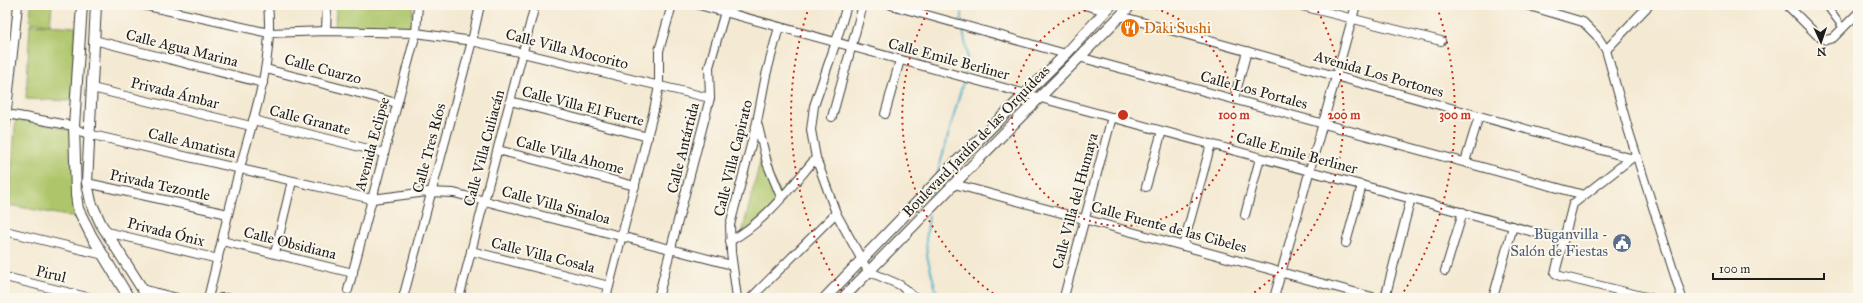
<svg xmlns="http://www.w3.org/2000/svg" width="1863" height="303" viewBox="0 0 1863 303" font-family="'IM FELL Great Primer',serif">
  <rect width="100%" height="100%" fill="#fbf7ec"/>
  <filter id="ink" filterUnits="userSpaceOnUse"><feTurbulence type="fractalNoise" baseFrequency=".025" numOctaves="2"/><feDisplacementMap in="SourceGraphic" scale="8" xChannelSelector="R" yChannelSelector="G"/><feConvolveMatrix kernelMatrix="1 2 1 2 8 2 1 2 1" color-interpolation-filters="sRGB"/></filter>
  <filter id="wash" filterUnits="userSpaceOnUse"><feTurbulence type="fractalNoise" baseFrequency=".012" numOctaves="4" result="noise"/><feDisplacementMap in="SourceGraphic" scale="16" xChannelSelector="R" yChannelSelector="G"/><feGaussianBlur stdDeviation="0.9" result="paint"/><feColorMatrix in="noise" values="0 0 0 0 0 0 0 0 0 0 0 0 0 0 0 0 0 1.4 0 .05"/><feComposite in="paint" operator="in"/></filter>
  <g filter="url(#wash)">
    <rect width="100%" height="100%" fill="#f4e9d2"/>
    <g fill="#aec66b" stroke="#657144">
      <polygon points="31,5 52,5 50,24 30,22"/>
      <polygon points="336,5 413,5 411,27 335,27"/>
      <polygon points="30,24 76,27 72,101 26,99"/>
      <polygon points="16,117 74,131 78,218 9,205"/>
      <polygon points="764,146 770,173 784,202 742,233"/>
    </g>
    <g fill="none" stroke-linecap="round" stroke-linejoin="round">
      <g stroke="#4cb3cb" stroke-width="2">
        <polyline points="962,5 962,22"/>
        <path d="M963 28C965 48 970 54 965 75"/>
        <polyline points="937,175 964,79"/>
        <polyline points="931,202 933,191"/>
        <polyline points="929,216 926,240 927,256 938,298"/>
      </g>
    </g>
  </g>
  <g filter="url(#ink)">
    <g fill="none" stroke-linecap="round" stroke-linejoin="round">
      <defs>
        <polyline id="pedestrian" points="1826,5 1843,28"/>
        <g id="minor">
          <polyline points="143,5 269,33 326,31 416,33 472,41 710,98"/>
          <polyline points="699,5 1563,240"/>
          <polyline points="847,5 836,42 814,106 811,130 816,158 836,213 868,271 900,285 915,298"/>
          <polyline points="891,5 1066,54"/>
          <polyline points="1084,5 1106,11"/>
          <polyline points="1298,5 1441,41"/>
          <polyline points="1526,5 1583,22 1597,36 1606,50 1629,132 1682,298"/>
          <polyline points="1787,5 1817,35 1826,40 1833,38 1858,13"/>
          <polyline points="1120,16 1630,158"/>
          <polyline points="326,31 327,5"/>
          <polyline points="94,40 263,83"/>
          <polyline points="5,43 13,45"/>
          <polyline points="1606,50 1649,5"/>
          <polyline points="1079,57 1584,195"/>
          <polyline points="266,69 397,103"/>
          <polyline points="92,88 251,126"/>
          <polyline points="1234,99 1247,51"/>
          <polyline points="510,101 648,137"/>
          <polyline points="7,114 74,126 78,130 88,134 372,199 427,192 454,193 732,265"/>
          <polyline points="885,114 900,60"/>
          <polyline points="832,117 863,5"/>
          <polyline points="253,120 384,153"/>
          <polyline points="758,126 767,163 781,197"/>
          <polyline points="5,129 18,5"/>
          <polyline points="498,150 635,186"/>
          <polyline points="1633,157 1573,204 1555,273 1560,276 1650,298"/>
          <polyline points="1465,162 1479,116"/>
          <polyline points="87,183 228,214"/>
          <polyline points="954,184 1376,298"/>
          <polyline points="1146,187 1162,131"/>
          <polyline points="1245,215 1260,158"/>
          <polyline points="5,231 104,255"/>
          <polyline points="107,232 218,259"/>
          <polyline points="222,241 353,273"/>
          <path d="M730 241C765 222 790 188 816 158"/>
          <polyline points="1346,243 1362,185"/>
          <polyline points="1183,246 1211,144"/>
          <polyline points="471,251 609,286"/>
          <polyline points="275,253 292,181"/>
          <polyline points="1445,271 1463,212"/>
          <polyline points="5,277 91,298"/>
          <polyline points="142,289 177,298"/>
          <polyline points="348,290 416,33 418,5"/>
          <polyline points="1065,293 1112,117"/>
          <path d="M208 298C219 255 228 211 240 168 254 115 274 61 268 5"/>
          <polyline points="221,298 234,298"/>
          <polyline points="403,298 472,41 480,5"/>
          <polyline points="459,298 535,5"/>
          <polyline points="606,298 654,110 659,86 659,51 672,5"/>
          <polyline points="658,298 710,98 709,67 727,5"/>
          <polyline points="737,298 731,252 730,225 757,122 766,75 779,27"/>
          <polyline points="751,298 836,213"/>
          <polyline points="1274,298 1356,5"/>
          <polyline points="1385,298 1411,198"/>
          <polyline points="1493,298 1513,226"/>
        </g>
        <g id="tertiary">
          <polyline points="82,5 74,126 76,195 78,209 91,235 129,298"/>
          <polyline points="96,5 87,183 91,202 101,224 148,298"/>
          <polyline points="825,298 951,167 1066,54 1111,5"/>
          <polyline points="843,298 954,184 1131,5"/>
        </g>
      </defs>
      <use href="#pedestrian" stroke="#3c3b37" stroke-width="8"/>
      <use href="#minor" stroke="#3c3b37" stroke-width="10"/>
      <use href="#tertiary" stroke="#3c3b37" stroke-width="12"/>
      <use href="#pedestrian" stroke="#fff" stroke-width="6"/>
      <use href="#minor" stroke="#fff" stroke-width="8"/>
      <use href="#tertiary" stroke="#fff" stroke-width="10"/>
    </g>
  </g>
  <g fill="none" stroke="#c8321e" stroke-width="2" stroke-dasharray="2 4">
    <path d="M1138 5A111 111 0 1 1 1108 5"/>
    <path d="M998 297A221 221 0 0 1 931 6M1315 6A221 221 0 0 1 1248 297"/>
    <path d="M845 296A332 332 0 0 1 809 7M1437 7A332 332 0 0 1 1401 296"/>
  </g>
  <defs>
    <symbol id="restaurant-disc" viewBox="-11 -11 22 22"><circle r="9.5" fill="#e8710a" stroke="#fbf7ec"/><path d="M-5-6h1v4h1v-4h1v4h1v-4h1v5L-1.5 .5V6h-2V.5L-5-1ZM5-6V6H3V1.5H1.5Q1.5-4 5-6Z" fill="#fff"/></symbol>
    <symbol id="civic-disc" viewBox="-11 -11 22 22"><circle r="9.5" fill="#5c6f8a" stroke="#fbf7ec"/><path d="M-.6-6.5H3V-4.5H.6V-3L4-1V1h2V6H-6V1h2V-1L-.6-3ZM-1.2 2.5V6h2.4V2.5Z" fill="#fff"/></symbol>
  </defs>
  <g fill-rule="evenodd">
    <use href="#restaurant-disc" x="1119" y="17" width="22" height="22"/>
    <use href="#civic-disc" x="1611" y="232" width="22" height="22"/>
  </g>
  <g text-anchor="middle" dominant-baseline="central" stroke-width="4" stroke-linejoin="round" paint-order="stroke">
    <g font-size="15" fill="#c56008" stroke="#fbf7ec" text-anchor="start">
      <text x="1144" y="28">Daki Sushi</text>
    </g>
    <g font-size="15" fill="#1c1c1c" stroke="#fbf7ec">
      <text transform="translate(182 48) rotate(14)">Calle Agua Marina</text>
      <text transform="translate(567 49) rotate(14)">Calle Villa Mocorito</text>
      <text transform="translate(949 59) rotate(15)">Calle Emile Berliner</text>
      <text transform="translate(323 69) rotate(15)">Calle Cuarzo</text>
      <text transform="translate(1379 74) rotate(16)">Avenida Los Portones</text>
      <text transform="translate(1254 90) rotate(15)">Calle Los Portales</text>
      <text transform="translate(175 93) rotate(14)">Privada Ámbar</text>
      <text transform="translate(583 106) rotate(14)">Calle Villa El Fuerte</text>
      <text transform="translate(310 120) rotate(14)">Calle Granate</text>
      <text transform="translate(976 141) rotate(-46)">Boulevard Jardín de las Orquídeas</text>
      <text transform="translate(192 143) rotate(13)">Calle Amatista</text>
      <text transform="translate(372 144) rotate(-75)">Avenida Eclipse</text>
      <text transform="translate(429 148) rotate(-75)">Calle Tres Ríos</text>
      <text transform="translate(484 148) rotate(-75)">Calle Villa Culiacán</text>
      <text transform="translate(683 148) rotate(-76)">Calle Antártida</text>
      <text transform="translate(1297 153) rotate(15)">Calle Emile Berliner</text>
      <text transform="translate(570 155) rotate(15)">Calle Villa Ahome</text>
      <text transform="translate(733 158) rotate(-76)">Calle Villa Capirato</text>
      <text transform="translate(160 185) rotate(12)">Privada Tezontle</text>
      <text transform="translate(1075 201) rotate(-75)">Calle Villa del Humaya</text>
      <text transform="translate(556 205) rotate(15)">Calle Villa Sinaloa</text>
      <text transform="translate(1169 227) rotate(15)">Calle Fuente de las Cibeles</text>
      <text transform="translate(166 232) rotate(14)">Privada Ónix</text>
      <text transform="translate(290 243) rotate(14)">Calle Obsidiana</text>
      <text transform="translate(543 255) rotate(14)">Calle Villa Cosala</text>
      <text transform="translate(51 274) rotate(14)">Pirul</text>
    </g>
    <g font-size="15" fill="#4e5e75" stroke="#fbf7ec" text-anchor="end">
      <text x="1608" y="234">Buganvilla -<tspan x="1608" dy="17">Salón de Fiestas</tspan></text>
    </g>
  </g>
  <circle cx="1123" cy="115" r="6" fill="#c8321e" stroke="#fbf7ec" stroke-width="2"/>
  <g font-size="12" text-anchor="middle" font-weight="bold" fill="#c8321e" stroke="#fbf7ec" stroke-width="4" stroke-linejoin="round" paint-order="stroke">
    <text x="1234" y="119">100 m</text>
    <text x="1344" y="119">200 m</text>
    <text x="1455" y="119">300 m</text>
  </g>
  <rect width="1863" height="303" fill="none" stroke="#fbf7ec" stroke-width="20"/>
  <g transform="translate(1821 42) rotate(177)" stroke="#fbf7ec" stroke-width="3" paint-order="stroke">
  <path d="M0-3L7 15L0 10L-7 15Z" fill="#1c1c1c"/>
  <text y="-6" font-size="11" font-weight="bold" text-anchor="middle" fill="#1c1c1c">N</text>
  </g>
  <path d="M1713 273v6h111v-6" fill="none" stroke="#1c1c1c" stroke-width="2"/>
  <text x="1719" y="273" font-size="12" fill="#1c1c1c" stroke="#fbf7ec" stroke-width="3" paint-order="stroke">100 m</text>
</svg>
